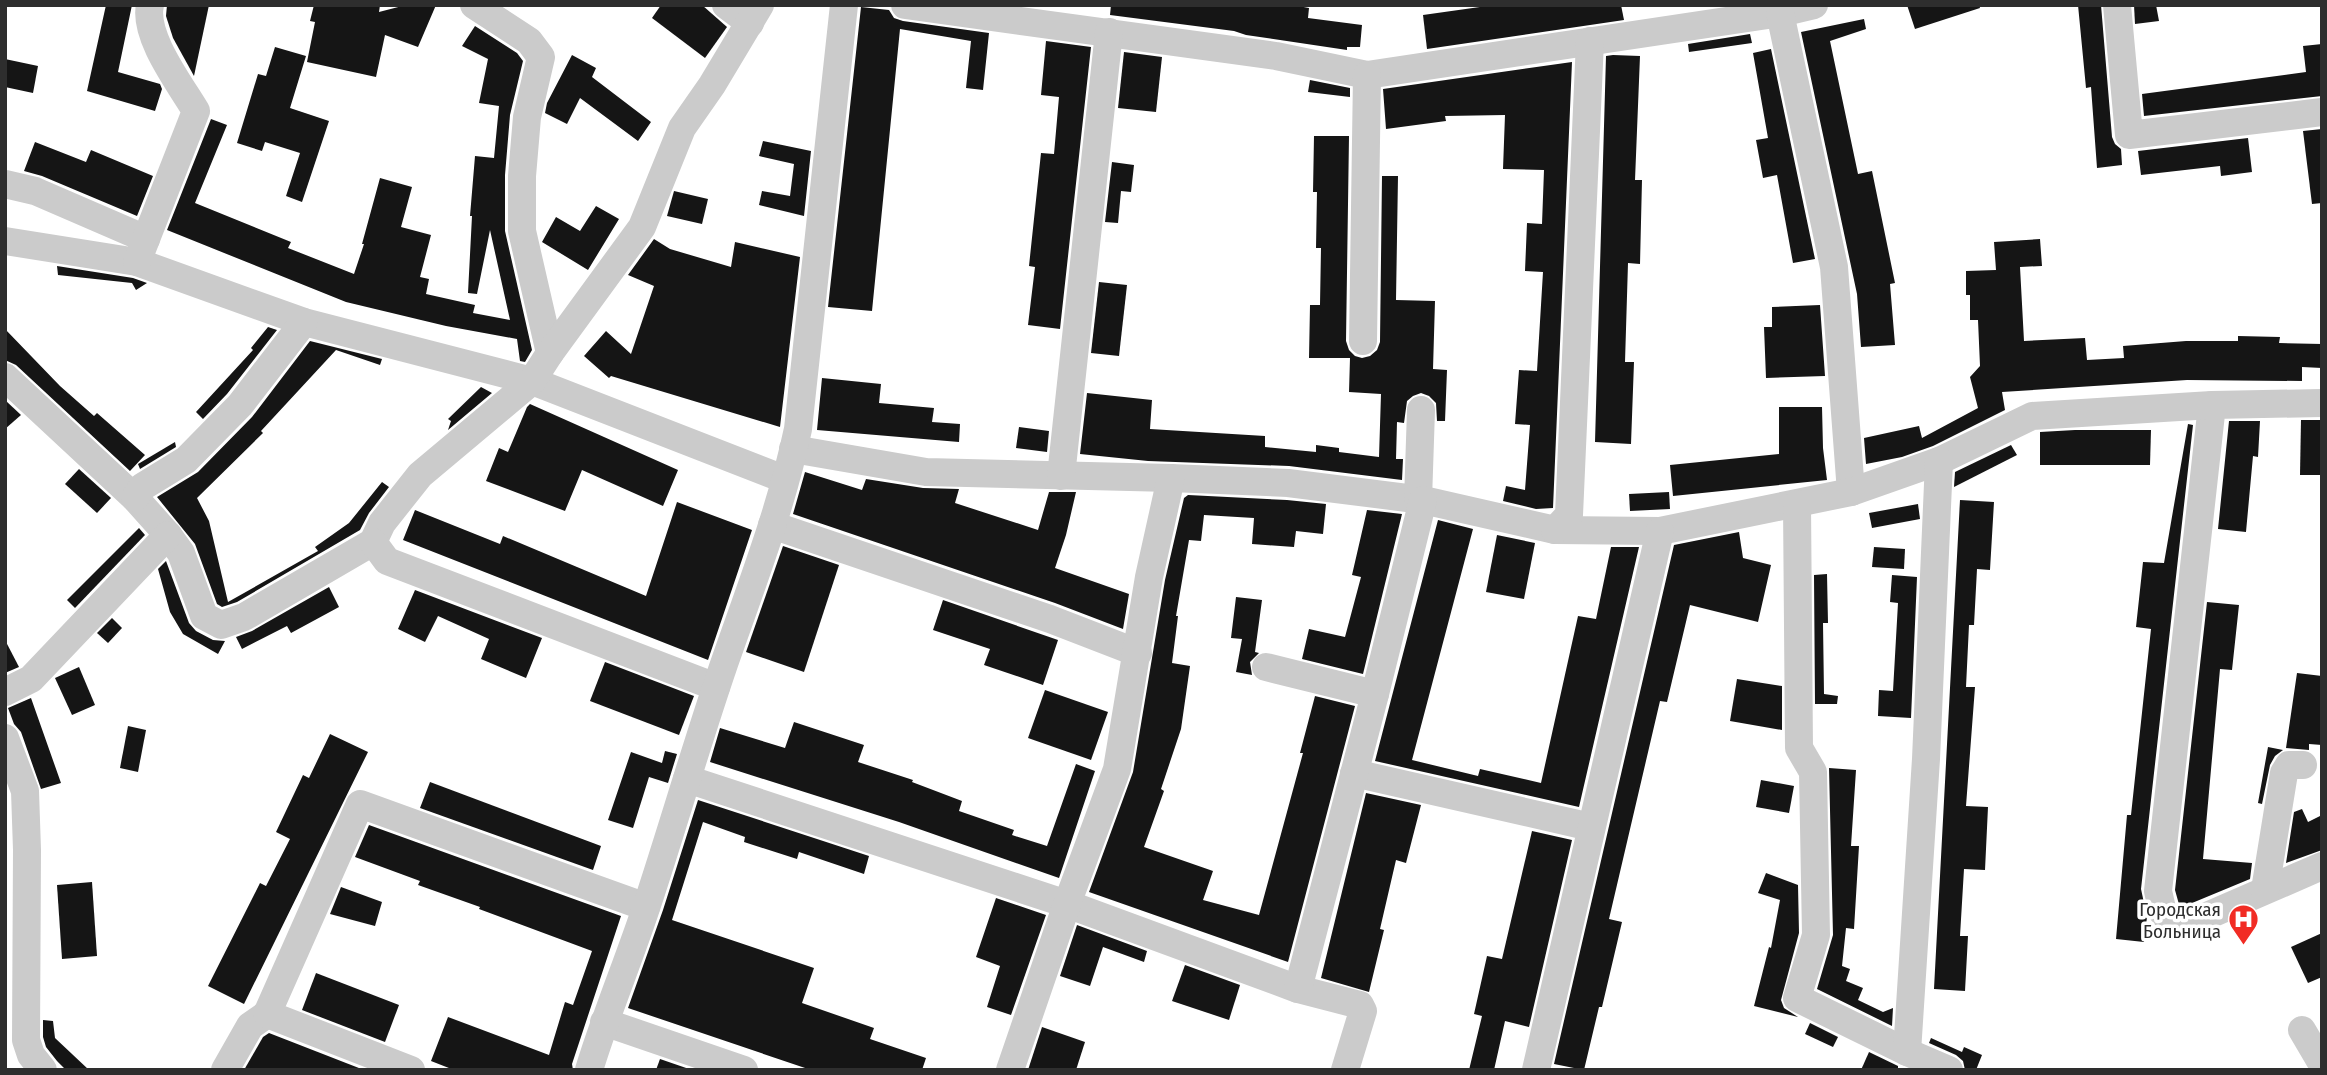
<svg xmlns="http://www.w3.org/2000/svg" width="2327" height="1075" viewBox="0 0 2327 1075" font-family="'Fira Sans Condensed',sans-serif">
  <rect width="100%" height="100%" fill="#fff"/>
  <g fill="#151515">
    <polygon points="106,5 132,5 118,72 160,84 162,89 155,111 87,91"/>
    <polygon points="167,5 209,5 194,76 173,38 166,16"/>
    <polygon points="314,5 380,5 379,12 406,5 436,5 418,47 385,35 376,77 307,62 315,22 310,21"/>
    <polygon points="661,5 702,5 727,27 705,58 652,18"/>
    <polygon points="1111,5 1293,5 1309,8 1308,18 1362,25 1360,47 1347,47 1347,50 1246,35 1234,31 1110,15"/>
    <polygon points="1494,5 1621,5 1624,20 1427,49 1423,15"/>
    <polygon points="1907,5 1979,5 1980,8 1915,29"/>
    <polygon points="2078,5 2101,5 2112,137 2115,144 2121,149 2122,165 2097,168 2091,87 2086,88"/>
    <polygon points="2134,5 2156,5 2159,21 2135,24"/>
    <polygon points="861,7 889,10 894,18 903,21 989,33 983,90 966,88 971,41 900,29 872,311 828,307"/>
    <polygon points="1864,19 1866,29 1830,41 1858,174 1872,171 1895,283 1890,284 1895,345 1861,347 1857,294 1801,32"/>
    <polygon points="475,26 517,53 523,61 510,115 505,175 505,231 532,350 525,362 520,361 517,339 446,326 346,302 167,230 211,119 227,125 195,203 291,242 288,248 354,274 364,244 362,244 380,178 412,187 401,227 431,235 420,277 429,279 426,294 475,305 473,313 510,320 490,230 477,294 468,293 472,216 470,216 475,156 494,158 499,106 479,103 488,59 462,46"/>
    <polygon points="1750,34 1752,43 1689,52 1688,44"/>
    <polygon points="1046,41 1091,47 1060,329 1028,325 1035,267 1029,266 1041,153 1054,154 1059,97 1041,95"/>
    <polygon points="2322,44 2322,96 2144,116 2142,94 2306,72 2303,46"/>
    <polygon points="275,47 306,56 290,108 329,121 302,202 286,196 300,153 265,142 262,151 237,143 258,74 266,76"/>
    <polygon points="1771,49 1815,259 1793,263 1777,175 1763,178 1756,140 1768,138 1753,53"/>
    <polygon points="1124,52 1162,57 1156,112 1118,108"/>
    <polygon points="572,55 596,68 592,77 651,122 638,141 580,98 567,124 545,113 547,103"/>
    <polygon points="1613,55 1640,56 1635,180 1642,180 1640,264 1628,263 1625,362 1634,362 1631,444 1595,442 1606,56"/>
    <polygon points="5,59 38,66 33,93 5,87"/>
    <polygon points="1572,62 1553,508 1536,509 1503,501 1506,486 1525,490 1530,425 1515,424 1519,370 1537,371 1543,272 1525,271 1527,223 1542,224 1544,170 1503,169 1505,115 1445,116 1446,121 1386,129 1383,89"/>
    <polygon points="1310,80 1350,88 1350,97 1308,92"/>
    <polygon points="2322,129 2322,203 2312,204 2303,131"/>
    <polygon points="1314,136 1349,136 1346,341 1349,350 1355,356 1362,358 1370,356 1377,350 1380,342 1382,176 1398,176 1396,300 1435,301 1433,369 1447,370 1445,421 1437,421 1436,403 1429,396 1421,393 1413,396 1407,401 1404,423 1397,422 1396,459 1403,459 1402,480 1289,466 1148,461 1080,454 1087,393 1152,400 1150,429 1265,436 1265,447 1316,452 1316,445 1339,448 1339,452 1379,457 1381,394 1349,392 1350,358 1309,358 1310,305 1320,305 1321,248 1316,248 1317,192 1313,192"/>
    <polygon points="2248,138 2252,172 2221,176 2220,166 2141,175 2138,151"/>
    <polygon points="763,141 811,151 804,216 759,205 762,191 790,196 794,164 759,156"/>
    <polygon points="35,142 86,162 91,150 153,176 137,216 42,176 24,171"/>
    <polygon points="1112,162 1134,165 1131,192 1121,191 1118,223 1105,222"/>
    <polygon points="674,191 708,199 702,224 667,216"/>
    <polygon points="596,206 619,219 588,270 542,242 556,217 580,231"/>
    <polygon points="654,239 670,249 731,267 735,242 800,257 780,427 611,376 609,378 584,356 606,331 631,354 654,286 628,275"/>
    <polygon points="2040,239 2042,266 2020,267 2024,341 2085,338 2087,360 2124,358 2123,346 2186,341 2238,341 2238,336 2280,337 2279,343 2322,344 2322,368 2302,367 2302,381 2187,380 2002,392 2005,410 1933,446 1902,457 1866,464 1864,438 1919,426 1922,438 1978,408 1970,377 1980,366 1978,320 1970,320 1970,295 1966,295 1966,271 1996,270 1994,242"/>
    <polygon points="57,266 133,278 147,283 136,290 132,283 58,275"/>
    <polygon points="1099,282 1127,285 1119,356 1091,353"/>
    <polygon points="1820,305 1825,376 1766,378 1764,327 1772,327 1772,307"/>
    <polygon points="268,327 277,330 227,394 203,419 196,412 253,350 251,348"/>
    <polygon points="5,329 60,386 94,416 97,413 145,455 130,471 16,365 5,360"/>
    <polygon points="310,341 382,359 380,365 336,350 261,431 263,433 197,498 209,521 228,602 318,551 315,547 349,523 382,482 389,487 369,513 360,530 237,602 222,607 217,604 195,544 157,497 198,472 252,417"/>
    <polygon points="822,378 881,384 879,403 934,408 932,422 960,424 959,442 817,430"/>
    <polygon points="481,387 492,393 448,430 451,421 448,419"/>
    <polygon points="5,400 21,415 5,429"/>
    <polygon points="530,404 678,470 663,506 582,470 565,511 486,481 499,448 508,452 527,407"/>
    <polygon points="1779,407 1822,407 1823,448 1827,480 1673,496 1670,465 1779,454"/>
    <polygon points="2301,420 2322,420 2322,475 2300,475"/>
    <polygon points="2229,421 2260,421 2258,457 2253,456 2246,532 2218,529"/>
    <polygon points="2188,424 2193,425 2141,889 2147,917 2144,942 2116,939 2127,815 2131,815 2151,629 2136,627 2143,562 2164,563"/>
    <polygon points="1019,427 1049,431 1047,452 1016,448"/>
    <polygon points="2075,430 2151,430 2150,465 2040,465 2040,432"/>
    <polygon points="175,442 176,447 140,469 138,464"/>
    <polygon points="2011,445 2017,455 1954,487 1955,472"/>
    <polygon points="79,469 111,498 97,513 65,484"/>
    <polygon points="805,472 862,490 866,479 923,488 959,489 955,503 1038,530 1049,492 1076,492 1066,535 1055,568 1129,594 1123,629 1055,603 793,514"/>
    <polygon points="1669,492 1670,509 1630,511 1629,494"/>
    <polygon points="1188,495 1287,500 1326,504 1323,534 1296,531 1294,547 1252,544 1254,518 1204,515 1201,541 1189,540 1176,616 1178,616 1172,663 1190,666 1181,729 1161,789 1164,791 1144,847 1213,871 1203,900 1259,915 1303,753 1300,753 1315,696 1355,706 1288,962 1089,892 1133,772 1165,580 1184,498"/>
    <polygon points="1960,500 1994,502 1990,570 1977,569 1974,625 1969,625 1966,687 1975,687 1966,806 1988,807 1985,870 1964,869 1960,936 1968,936 1965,991 1934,989"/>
    <polygon points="677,502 752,530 708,660 403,540 415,510 500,544 503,536 646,596"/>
    <polygon points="1918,504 1920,519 1872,528 1869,513"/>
    <polygon points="1367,510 1402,514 1363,674 1302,659 1309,629 1345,637 1361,577 1352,575"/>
    <polygon points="1438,520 1473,529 1412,760 1478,776 1480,769 1541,783 1578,616 1596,619 1611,547 1639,547 1579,807 1375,761"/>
    <polygon points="139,528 145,535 75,608 67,600"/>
    <polygon points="1739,532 1743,558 1771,565 1758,622 1690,605 1667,702 1660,701 1609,919 1622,922 1602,1007 1599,1007 1584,1070 1554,1064 1674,545"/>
    <polygon points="1497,535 1535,543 1524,599 1486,592"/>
    <polygon points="783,546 839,565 804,672 746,652"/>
    <polygon points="1874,547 1905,549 1904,569 1872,567"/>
    <polygon points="166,561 189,623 196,631 213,640 225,641 218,654 183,634 170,612 158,569"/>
    <polygon points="1827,574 1828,623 1823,623 1824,694 1838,696 1837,704 1815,704 1814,575"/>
    <polygon points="1892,575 1917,577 1911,718 1878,716 1879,690 1893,691 1898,603 1890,602"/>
    <polygon points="329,587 339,607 291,633 287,626 242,649 236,637 252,631"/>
    <polygon points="415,590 542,638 526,678 481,659 489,639 438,616 425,642 398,629"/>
    <polygon points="1236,597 1262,600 1255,652 1259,653 1250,662 1252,675 1236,672 1242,639 1231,638"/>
    <polygon points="943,600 1058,640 1043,685 984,665 990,649 933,630"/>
    <polygon points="2207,602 2239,605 2232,670 2220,669 2203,859 2252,863 2250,879 2180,908 2175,890"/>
    <polygon points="112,618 122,628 108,643 97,633"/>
    <polygon points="5,640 19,667 5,673"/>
    <polygon points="605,662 694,696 679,735 590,701"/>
    <polygon points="79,667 95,705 72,715 55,678"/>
    <polygon points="2297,673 2322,676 2322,745 2309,744 2309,750 2286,748"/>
    <polygon points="1737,679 1782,686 1782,730 1730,721"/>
    <polygon points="1045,690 1108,712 1091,760 1028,738"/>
    <polygon points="31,698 61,783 41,789 21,732 14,724 8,708"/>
    <polygon points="794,722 864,745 858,762 913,780 912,782 962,801 959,811 1014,830 1012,835 1047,846 1076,764 1095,771 1059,878 899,822 710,762 720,728 785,748"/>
    <polygon points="128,726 146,730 138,772 120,768"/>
    <polygon points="330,734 368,752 244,1004 208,986 260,883 266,886 290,839 276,832 303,775 309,778"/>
    <polygon points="2268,747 2283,750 2275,756 2270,765 2262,804 2258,803"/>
    <polygon points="665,751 677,754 668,783 649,777 633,828 608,820 631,752 662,763"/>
    <polygon points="1829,768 1856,770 1851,846 1859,846 1854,929 1846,928 1842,966 1850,969 1846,981 1863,988 1858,1000 1883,1012 1893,1008 1892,1026 1817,989 1833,935"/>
    <polygon points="1761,780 1794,786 1789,813 1756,807"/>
    <polygon points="430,782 601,846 593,870 420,808"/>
    <polygon points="1366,793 1421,805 1406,863 1396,860 1380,929 1384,930 1369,992 1321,978"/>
    <polygon points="698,800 869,856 864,874 799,852 797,859 744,842 745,837 703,822 672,920 814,968 802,1003 874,1028 870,1039 926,1058 922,1070 811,1070 628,1008 663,910"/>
    <polygon points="2302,809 2308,822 2322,815 2322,850 2286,863 2294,812"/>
    <polygon points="369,825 621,916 572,1064 573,1070 454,1070 431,1061 448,1017 549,1055 565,1002 573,1005 592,951 479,909 480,907 418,885 420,881 355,857"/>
    <polygon points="1532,831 1572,840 1529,1027 1505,1021 1494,1070 1469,1070 1482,1016 1474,1014 1487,956 1502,959"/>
    <polygon points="1766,873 1798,885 1799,933 1781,1000 1784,1008 1798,1017 1754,1006 1769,947 1771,948 1780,900 1758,893"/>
    <polygon points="92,882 97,956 62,959 57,885"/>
    <polygon points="341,887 382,902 375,926 330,914"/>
    <polygon points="996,898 1046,915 1011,1015 987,1007 1000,966 976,957"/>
    <polygon points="1077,925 1147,951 1144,962 1103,947 1090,986 1060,976"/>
    <polygon points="2322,933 2322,977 2308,983 2291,947"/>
    <polygon points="1185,965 1240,985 1229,1020 1172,1001"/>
    <polygon points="316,973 399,1005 385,1042 302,1010"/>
    <polygon points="43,1020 53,1021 55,1038 89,1070 66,1070 57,1061 46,1047 43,1037"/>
    <polygon points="1810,1023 1838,1037 1833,1047 1805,1034"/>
    <polygon points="1042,1027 1085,1042 1076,1070 1028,1070"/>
    <polygon points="269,1033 364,1070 244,1070 263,1037"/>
    <polygon points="1931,1038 1962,1052 1964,1047 1982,1055 1976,1070 1965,1070 1963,1061 1956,1055 1929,1043"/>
    <polygon points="1869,1052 1898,1066 1898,1070 1861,1070"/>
    <polygon points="660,1059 692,1070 656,1070"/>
  </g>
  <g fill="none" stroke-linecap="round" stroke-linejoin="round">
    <g stroke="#cbcbcb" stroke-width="28">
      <polyline points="474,5 529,41 541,57 527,117 522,176 522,231 550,353"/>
      <polyline points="726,5 750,23"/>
      <polyline points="905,5 1276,56 1367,75 1780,13 1814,5"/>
      <polyline points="2117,5 2129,135 2322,112"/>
      <polyline points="1780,13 1834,267 1851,492"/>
      <polyline points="5,184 35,191 146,239"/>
      <polyline points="5,241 137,262 304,322 532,381 784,479"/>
      <path d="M137 262 196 111C180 84 143 36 150 5"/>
      <polyline points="1363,341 1367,75"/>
      <polyline points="5,377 135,498 168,535 181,553 204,616 221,625 244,617 373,542 382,523 420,475 532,381 550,353 642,227 682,128 712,85 760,5"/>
      <polyline points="2212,405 2158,891 2163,913 2172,924 2186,925 2322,866"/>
      <polyline points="793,449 926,472 1171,478 1288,483 1423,500 1555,530 1660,531 1851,492 1939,461 2032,416 2212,405 2322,403"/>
      <polyline points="1061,476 1109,32"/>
      <polyline points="135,498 142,487 186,460 240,405 304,322"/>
      <polyline points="1418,500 1421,410"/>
      <polyline points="1797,504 1799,748 1813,772 1816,935 1797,998 1907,1052 1949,1070"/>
      <polyline points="772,525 1050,619 1138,653"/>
      <polyline points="1555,530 1569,515 1590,41"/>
      <polyline points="373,542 387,561 716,687"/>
      <polyline points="1266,667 1375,694"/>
      <polyline points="5,692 31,679 168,535"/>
      <polyline points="5,738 25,791 27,850 26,1040 31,1055 43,1070"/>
      <polyline points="1354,773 1591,827"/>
      <polyline points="687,779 1067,904 1298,989 1360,1005 1363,1011 1345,1070"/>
      <polyline points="2265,890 2284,773 2289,765 2303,765"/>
      <polyline points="1298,989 1375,694 1423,500"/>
      <polyline points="604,1022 744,1070"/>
      <polyline points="2302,1030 2322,1064"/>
      <polyline points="1907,1052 1926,759 1939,461"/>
      <polyline points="225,1070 250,1026 267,1014"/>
      <polyline points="411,1070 267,1014 360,804 646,907"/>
      <path d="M589 1070C606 1014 629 960 647 905 673 826 696 746 723 667 750 589 781 510 798 429L844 5"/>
      <polyline points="1010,1070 1067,904 1117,769 1149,577 1171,478"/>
      <polyline points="1536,1070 1660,531"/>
    </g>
  </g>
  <defs>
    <symbol id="hospital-pin" viewBox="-11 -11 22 30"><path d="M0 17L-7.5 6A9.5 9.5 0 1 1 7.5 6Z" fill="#f12c24" stroke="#fff"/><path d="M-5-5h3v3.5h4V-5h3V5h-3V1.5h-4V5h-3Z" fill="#fff"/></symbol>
  </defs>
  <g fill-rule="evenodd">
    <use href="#hospital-pin" x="2226" y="902" width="35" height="47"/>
  </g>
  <g text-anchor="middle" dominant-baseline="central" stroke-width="7" stroke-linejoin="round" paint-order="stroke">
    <g font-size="19" fill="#2e2e2e" stroke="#fff" text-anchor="end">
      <text x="2221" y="909">Городская<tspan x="2221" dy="22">Больница</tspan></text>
    </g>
  </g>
  <rect width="2327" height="1075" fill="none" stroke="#2e2e2e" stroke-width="14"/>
</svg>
